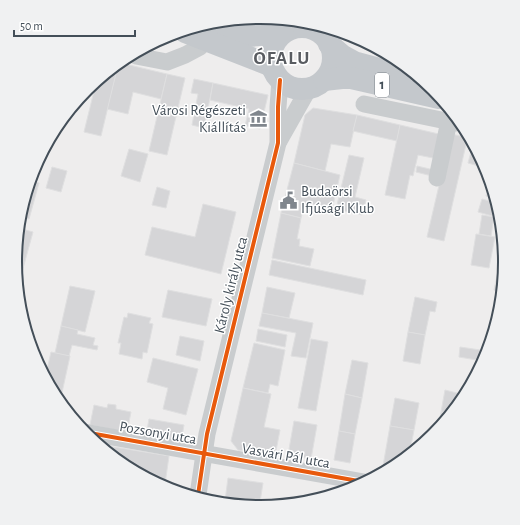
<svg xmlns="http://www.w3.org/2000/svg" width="520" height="525" viewBox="0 0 520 525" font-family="'Alegreya Sans',sans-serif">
  <rect width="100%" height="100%" fill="#eeeded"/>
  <g fill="#d5d5d7" stroke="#dfdfe0">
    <polygon points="125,64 167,74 161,99 133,92 128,114 107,109 117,69"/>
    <polygon points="117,69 101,136 84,132 96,83"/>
    <polygon points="167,74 185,78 167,155 149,151"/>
    <polygon points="194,79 213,83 204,128 192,125 198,94 191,93"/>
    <polygon points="213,83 268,95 260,129 245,126 249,109 210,100"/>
    <polygon points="313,108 357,115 350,147 331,144 325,171 294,163 305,115"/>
    <polygon points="357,115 400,125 397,141 353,131"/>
    <polygon points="400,125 443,135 438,159 418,155 413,176 410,175 405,199 385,195"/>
    <polygon points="451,134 465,137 467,140 444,241 427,237"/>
    <polygon points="472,148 486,168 468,163"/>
    <polygon points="129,149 148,154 140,182 121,176"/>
    <polygon points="349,155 364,158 355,197 366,200 362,215 336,209"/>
    <polygon points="294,163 340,175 331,214 304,207 301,218 281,213"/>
    <polygon points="417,166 434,170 432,176 416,172"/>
    <polygon points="52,167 67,171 61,192 46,188"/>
    <polygon points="31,181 39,183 29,219 24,218"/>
    <polygon points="489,183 492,198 486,196"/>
    <polygon points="157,187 170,191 166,208 152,205"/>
    <polygon points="482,199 493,202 496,217 478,212"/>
    <polygon points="203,204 236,212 221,274 145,255 152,227 195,237"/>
    <polygon points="281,213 301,218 297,239 300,239 299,246 314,249 310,266 272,258"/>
    <polygon points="482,215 494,217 491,236 479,234"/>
    <polygon points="22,229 33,232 19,283 15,262"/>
    <polygon points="476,234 495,237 489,268 471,265"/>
    <polygon points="272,260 366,280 363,295 269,275"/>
    <polygon points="500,264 505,265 502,278 497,276"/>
    <polygon points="497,276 502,278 499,292 494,290"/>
    <polygon points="70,286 95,291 85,332 61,326"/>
    <polygon points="267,287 295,293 289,318 262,313"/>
    <polygon points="168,290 212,299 206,326 162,317"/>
    <polygon points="415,297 437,302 435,312 430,311 425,335 408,332"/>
    <polygon points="128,313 151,318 149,323 153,324 147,353 143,352 142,359 119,354 121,343 118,343 124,317 127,318"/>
    <polygon points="262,313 313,323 306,358 291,356 296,333 259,326"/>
    <polygon points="61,326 78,330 77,334 95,338 93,345 98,346 97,350 72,345 69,356 55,353"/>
    <polygon points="258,329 287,335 285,347 256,341"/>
    <polygon points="408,332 425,335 420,364 403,361"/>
    <polygon points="180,336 204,341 200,361 176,355"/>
    <polygon points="311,339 328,342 316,411 298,408"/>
    <polygon points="254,343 285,350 278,386 270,384 268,393 243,388"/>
    <polygon points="460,347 487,351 486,356 483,361 459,357"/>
    <polygon points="51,352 70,356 61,397 46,374"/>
    <polygon points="153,358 198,369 186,415 163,409 168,388 147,382"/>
    <polygon points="352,360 368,363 362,398 345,394"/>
    <polygon points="243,388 271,394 264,427 280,430 275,456 238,450 231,441"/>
    <polygon points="445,390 461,394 448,413 441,412"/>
    <polygon points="345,394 362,398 355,434 339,431"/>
    <polygon points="395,398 419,403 414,430 390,426"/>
    <polygon points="108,404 116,405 116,409 131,412 127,432 90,425 94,405 107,408"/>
    <polygon points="441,412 448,413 438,429"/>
    <polygon points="149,419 184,425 181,442 146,436"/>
    <polygon points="294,421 317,425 311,459 288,455"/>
    <polygon points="390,426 414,430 410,451 386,467 383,466"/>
    <polygon points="339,431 355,434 350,463 334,460"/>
    <polygon points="100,444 114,447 113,453"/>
    <polygon points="114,447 169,456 165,484 156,482 113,453"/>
    <polygon points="228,478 263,483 260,502 255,502 255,506 225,501"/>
  </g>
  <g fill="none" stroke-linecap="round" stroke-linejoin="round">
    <g stroke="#c9ccce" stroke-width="17">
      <polyline points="136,56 167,62 185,55 200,47 204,39"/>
      <polyline points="364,104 456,123"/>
      <polyline points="279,141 309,88"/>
      <polyline points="437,178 449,121"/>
      <polyline points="84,432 364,482"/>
      <polyline points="198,495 207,434 278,143 278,107 280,80"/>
    </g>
    <g stroke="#c4c8cc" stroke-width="22">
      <circle cx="302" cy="58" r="31"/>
      <polyline points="203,29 249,36 283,33"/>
      <polyline points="185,32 272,66"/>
      <polyline points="329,44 343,56 354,62 402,75"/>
      <polyline points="324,80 342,78 351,78 439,98"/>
    </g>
    <defs>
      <g id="cycleway">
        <polyline points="84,432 364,482"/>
        <polyline points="198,495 207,434 278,143 278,107 280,80"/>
      </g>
    </defs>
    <use href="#cycleway" stroke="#fff" stroke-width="6"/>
    <use href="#cycleway" stroke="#e8590c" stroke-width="4"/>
  </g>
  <defs>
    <symbol id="museum-bare" viewBox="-9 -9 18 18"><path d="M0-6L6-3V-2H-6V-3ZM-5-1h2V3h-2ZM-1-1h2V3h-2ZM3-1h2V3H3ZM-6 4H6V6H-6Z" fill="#80868d" stroke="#fff" stroke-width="2.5" paint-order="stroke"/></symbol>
    <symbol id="civic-bare" viewBox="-9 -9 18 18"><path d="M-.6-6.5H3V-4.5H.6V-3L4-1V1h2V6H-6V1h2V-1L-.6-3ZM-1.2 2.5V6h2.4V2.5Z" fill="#80868d" stroke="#fff" stroke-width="2.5" paint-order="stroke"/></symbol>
  </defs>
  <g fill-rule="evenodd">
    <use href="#museum-bare" x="246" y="106" width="25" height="25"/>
    <use href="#civic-bare" x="276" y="188" width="25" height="25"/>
  </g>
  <g text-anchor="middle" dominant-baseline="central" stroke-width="3" stroke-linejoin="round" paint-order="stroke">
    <rect fill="#fff" stroke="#7c848b" stroke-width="1" x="375" y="73" width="14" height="24" rx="3"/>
    <g font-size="14" font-weight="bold" fill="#444f59">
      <text x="382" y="85">1</text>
    </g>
    <g font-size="15" fill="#444f59" stroke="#fff" text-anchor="end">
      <text x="246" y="110">Városi Régészeti<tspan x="246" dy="17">Kiállítás</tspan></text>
      <text x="301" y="191" text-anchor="start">Budaörsi<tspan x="301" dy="17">Ifjúsági Klub</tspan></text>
    </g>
    <g font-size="15" fill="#444f59" stroke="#fff">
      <text transform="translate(231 285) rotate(-76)">Károly király utca</text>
      <text transform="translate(158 433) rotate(10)">Pozsonyi utca</text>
      <text transform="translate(286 456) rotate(10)">Vasvári Pál utca</text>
    </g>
    <g font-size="19" font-weight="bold" letter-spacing="1" fill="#595c61" stroke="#fff">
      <text x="282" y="58">ÓFALU</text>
    </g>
  </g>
  <path d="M0 0H520V525H0ZM22 262a238 238 0 1 1 476 0a238 238 0 1 1-476 0Z" fill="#f0f1f2" fill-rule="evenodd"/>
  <path fill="none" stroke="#444f59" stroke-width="2" d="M22 262a238 238 0 1 1 476 0a238 238 0 1 1-476 0Z"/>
  <path d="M14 30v6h121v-6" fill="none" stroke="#444f59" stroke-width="2"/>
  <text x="20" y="30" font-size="12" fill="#444f59" stroke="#ffffff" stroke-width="3" paint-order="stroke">50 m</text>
</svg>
